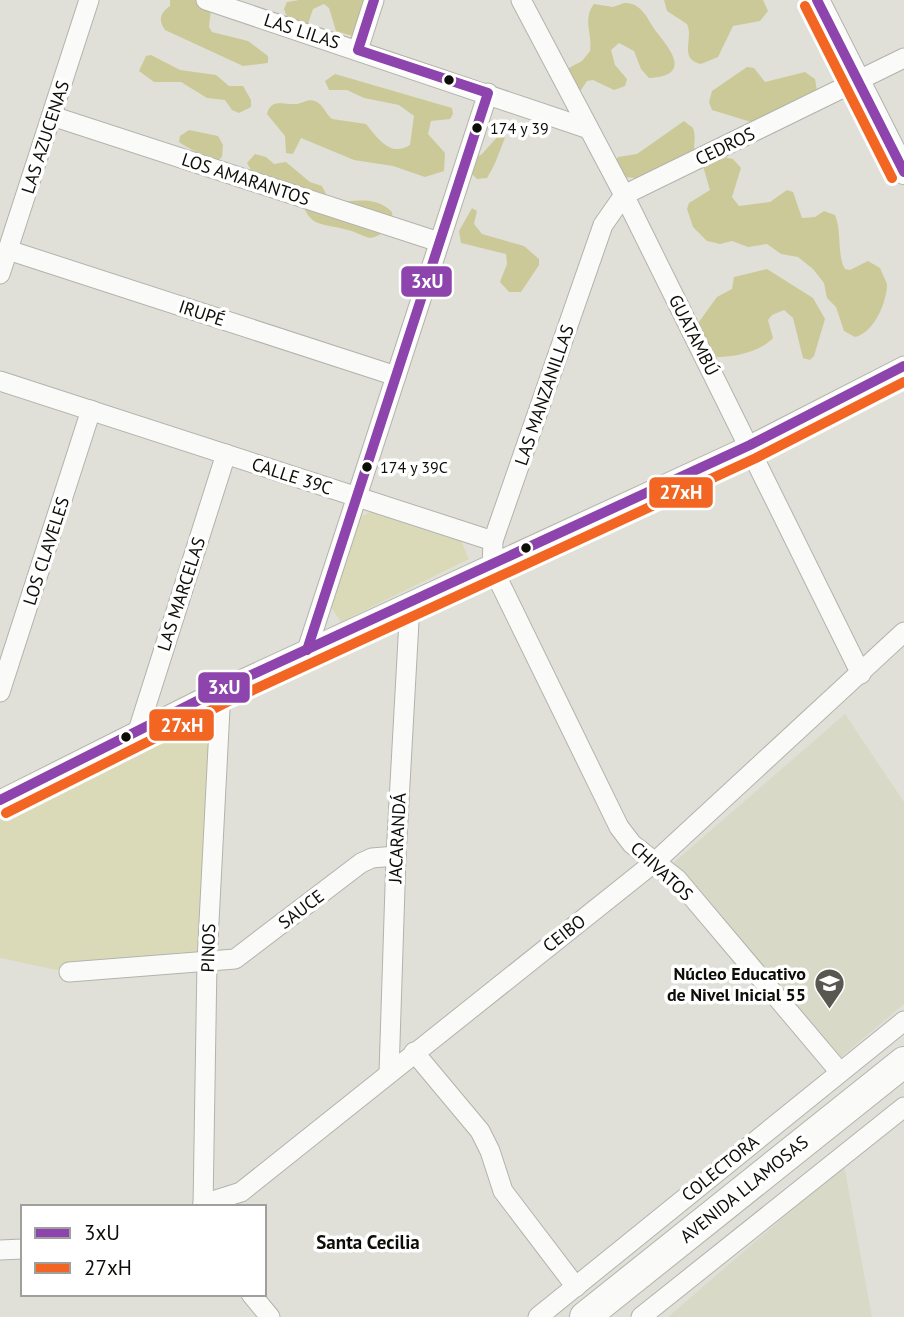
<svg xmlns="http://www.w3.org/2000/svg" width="904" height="1317" viewBox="0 0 904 1317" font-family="'PT Sans',sans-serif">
  <rect width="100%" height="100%" fill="#e0e0d8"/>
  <g fill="#d9d9c8">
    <polygon points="845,714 904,802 904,1004 839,1059 672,864"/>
    <polygon points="844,1165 872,1317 668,1317"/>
  </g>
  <g fill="#dbdab8">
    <polygon points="375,509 459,536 469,559 341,622 331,607 359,518"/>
    <polygon points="211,713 198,964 76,974 0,958 0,818"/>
  </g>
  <g fill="#cbc998">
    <path d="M170 0H212L209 27 212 32 248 41 268 56V63L243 66 165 30C158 20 160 13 170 6Z"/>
    <polygon points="299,0 363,0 366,23 359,38 336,31 329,8 324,4 313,9 307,27 290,25 284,9 287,2"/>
    <path d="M664 0H763L768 11 760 21 733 26 718 57 701 64C678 59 694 39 687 24L667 11Z"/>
    <path d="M624 3C641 2 647 18 655 30 668 47 695 76 649 78L641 69 634 51 619 43 611 50 615 65 627 79 625 86 614 90 593 80 587 81 577 96 565 70 582 61 590 51C593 35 582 19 594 4L613 7Z"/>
    <polygon points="151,55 180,70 216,75 229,86 243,86 251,100 251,107 239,113 232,110 225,100 207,98 181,82 154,82 139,71 146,56"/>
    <polygon points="747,67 754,68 765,82 805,72 815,79 817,91 767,127 712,110 709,102 712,91"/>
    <path d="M335 74 452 108 453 114 450 119 431 121 428 134 445 153 444 171 425 177 393 166 354 160 301 138 293 154 286 153 285 136 267 114C271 98 283 105 295 104 303 104 308 97 317 102 323 105 326 114 332 119L366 124C377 137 390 158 410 145L414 116 399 105 364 98 347 90H329L325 81Z"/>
    <path d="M684 121 693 128C696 136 694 143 694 151 694 176 675 178 657 190L635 178 623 177 615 164 618 157 637 154Z"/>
    <path d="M189 130 218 136 223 145 222 157 217 161C209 159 184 146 179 142L180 136Z"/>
    <path d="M499 135 505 138C499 152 496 164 487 178L477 179 471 173 474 159 482 154Z"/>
    <path d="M255 154 266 157 274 164 286 162 310 182 322 186 330 202C353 203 374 194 392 212 394 225 383 236 370 238 362 236 356 232 348 230 319 222 310 229 300 197L255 177 247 163Z"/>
    <path d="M719 156 733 159 741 168 732 197 739 206 770 202 787 190 793 192 802 218 815 217 824 211 835 215C842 231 837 257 845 269L850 270 868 261 880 268 887 284C887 302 874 333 855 337L844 331 836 307 827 298 824 283 813 269 798 257 781 254 767 244 748 247 732 241 720 244 707 241 693 227 687 209 689 203 710 190 703 166Z"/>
    <polygon points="472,208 477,211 474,224 482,234 524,246 539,259 539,265 521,292 509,292 500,282 507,264 506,254 461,243 459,231"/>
    <path d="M767 269 813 298 825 319 814 356 810 360 803 358 793 318 784 310 772 315 768 320 773 338C758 354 729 358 708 357L696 326 717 297 732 289 734 277Z"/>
  </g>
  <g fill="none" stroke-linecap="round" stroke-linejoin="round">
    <defs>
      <g id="minor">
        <polyline points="206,0 586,128"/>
        <polyline points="521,0 624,195 861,674"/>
        <polyline points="358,50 374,0"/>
        <polyline points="52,116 439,242"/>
        <polyline points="8,250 396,376"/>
        <polyline points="0,274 89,0"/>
        <polyline points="0,381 493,541"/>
        <polyline points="307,650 488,93"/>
        <polyline points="0,692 91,410"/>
        <polyline points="137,734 226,454"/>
        <polyline points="0,800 221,689 750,445 904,366"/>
        <polyline points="69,972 235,959 361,863 372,858 396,856"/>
        <polyline points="414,1052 480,1131 490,1151 503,1191 576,1287"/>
        <polyline points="839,1071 677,879 632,844 619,827 492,567 493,541 603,225 624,195 904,58"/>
        <polyline points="389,1073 396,856 410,603"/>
        <polyline points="203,1204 241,1192 656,861 904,632"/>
        <polyline points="203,1207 207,961 221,689"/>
        <polyline points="0,1250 23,1249"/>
        <polyline points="251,1294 270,1317"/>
        <polyline points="538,1317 904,1021"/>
        <polyline points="641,1317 904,1107"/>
      </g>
      <polyline id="major" points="817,0 904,172"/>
      <polyline id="highway" points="585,1317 904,1062"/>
    </defs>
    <use href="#minor" stroke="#b3b3ad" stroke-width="21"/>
    <use href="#major" stroke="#b3b3ad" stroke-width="26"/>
    <use href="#highway" stroke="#b3b3ad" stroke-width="32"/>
    <use href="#minor" stroke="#fafaf9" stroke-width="19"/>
    <use href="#major" stroke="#fafaf9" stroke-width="24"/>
    <use href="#highway" stroke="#fafaf9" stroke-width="30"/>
    <defs>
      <g id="bus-1">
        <polyline points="817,0 904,172"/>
        <polyline points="307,650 488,93 358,50 374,0"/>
        <polyline points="0,800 221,689 750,445 904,366"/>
      </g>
      <g id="bus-2">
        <polyline points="805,6 892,178"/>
        <polyline points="6,813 227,702 756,458 904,382"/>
      </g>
    </defs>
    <use href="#bus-1" stroke="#fff" stroke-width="16"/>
    <use href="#bus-2" stroke="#fff" stroke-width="16"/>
    <use href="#bus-1" stroke="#8e44ad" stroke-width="10"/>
    <use href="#bus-2" stroke="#f26522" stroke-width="10"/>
  </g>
  <defs>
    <symbol id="school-pin" viewBox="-11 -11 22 30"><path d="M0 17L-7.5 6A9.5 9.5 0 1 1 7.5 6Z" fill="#585851" stroke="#fff"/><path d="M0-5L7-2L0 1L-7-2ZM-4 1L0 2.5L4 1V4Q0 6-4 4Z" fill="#fff"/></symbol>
  </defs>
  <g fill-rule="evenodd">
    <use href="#school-pin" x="812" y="966" width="35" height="47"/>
  </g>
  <g fill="#0e0e09" stroke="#fff" stroke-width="2.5">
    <circle cx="449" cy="80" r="6"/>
    <circle cx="477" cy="128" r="6"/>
    <circle cx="367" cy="467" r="6"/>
    <circle cx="526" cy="548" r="6"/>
    <circle cx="126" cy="737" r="6"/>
  </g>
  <g text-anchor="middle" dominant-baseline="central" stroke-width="7" stroke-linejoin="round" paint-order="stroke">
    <g font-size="16" fill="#0e0e09" stroke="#fff" text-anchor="start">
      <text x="490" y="128">174 y 39</text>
      <text x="380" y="467">174 y 39C</text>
    </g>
    <g font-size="18" fill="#0e0e09" stroke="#fff">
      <text transform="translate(302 31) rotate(18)">LAS LILAS</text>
      <text transform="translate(45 137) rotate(-72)">LAS AZUCENAS</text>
      <text transform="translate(725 146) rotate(-26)">CEDROS</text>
      <text transform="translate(246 179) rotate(18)">LOS AMARANTOS</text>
      <text transform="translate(202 313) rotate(18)">IRUPÉ</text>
      <text transform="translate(694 335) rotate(63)">GUATAMBÚ</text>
      <text transform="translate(544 395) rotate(-71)">LAS MANZANILLAS</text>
      <text transform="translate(292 476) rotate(18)">CALLE 39C</text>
      <text transform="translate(46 551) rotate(-72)">LOS CLAVELES</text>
      <text transform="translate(181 594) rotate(-72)">LAS MARCELAS</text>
      <text transform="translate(397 838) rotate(-87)">JACARANDÁ</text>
      <text transform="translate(662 871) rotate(43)">CHIVATOS</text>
      <text transform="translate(301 909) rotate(-37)">SAUCE</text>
      <text transform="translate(564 933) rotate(-38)">CEIBO</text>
      <text transform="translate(208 948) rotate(-88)">PINOS</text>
      <text transform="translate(720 1168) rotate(-39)">COLECTORA</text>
      <text transform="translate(744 1189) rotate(-39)">AVENIDA LLAMOSAS</text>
    </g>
    <g font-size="18" font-weight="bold" fill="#0e0e09" stroke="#fff" text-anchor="end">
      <text x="806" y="973">Núcleo Educativo<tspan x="806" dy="21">de Nivel Inicial 55</tspan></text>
    </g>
    <g font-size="19" font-weight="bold" fill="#0e0e09" stroke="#fff">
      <text x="368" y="1242">Santa Cecilia</text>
    </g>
  </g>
  <g stroke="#fff" stroke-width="2.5">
    <rect x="400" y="265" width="53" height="33" rx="7" fill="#8e44ad"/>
    <rect x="648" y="476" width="66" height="33" rx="7" fill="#f26522"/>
    <rect x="197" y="671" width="54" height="33" rx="7" fill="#8e44ad"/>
    <rect x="148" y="708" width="67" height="34" rx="7" fill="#f26522"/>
  </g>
  <g font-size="19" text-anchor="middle" font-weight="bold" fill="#fff">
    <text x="427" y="288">3xU</text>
    <text x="681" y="499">27xH</text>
    <text x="224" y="694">3xU</text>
    <text x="182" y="732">27xH</text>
  </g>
  <rect x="21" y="1205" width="245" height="91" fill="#ffffff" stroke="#9f9f9d" stroke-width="2"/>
  <rect x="35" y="1228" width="35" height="10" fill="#8e44ad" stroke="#9f9f9d" stroke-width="2"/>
  <text x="84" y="1240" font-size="21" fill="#0e0e09">3xU</text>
  <rect x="35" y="1263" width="35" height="10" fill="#f26522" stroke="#9f9f9d" stroke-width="2"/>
  <text x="84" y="1275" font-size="21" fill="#0e0e09">27xH</text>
</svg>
